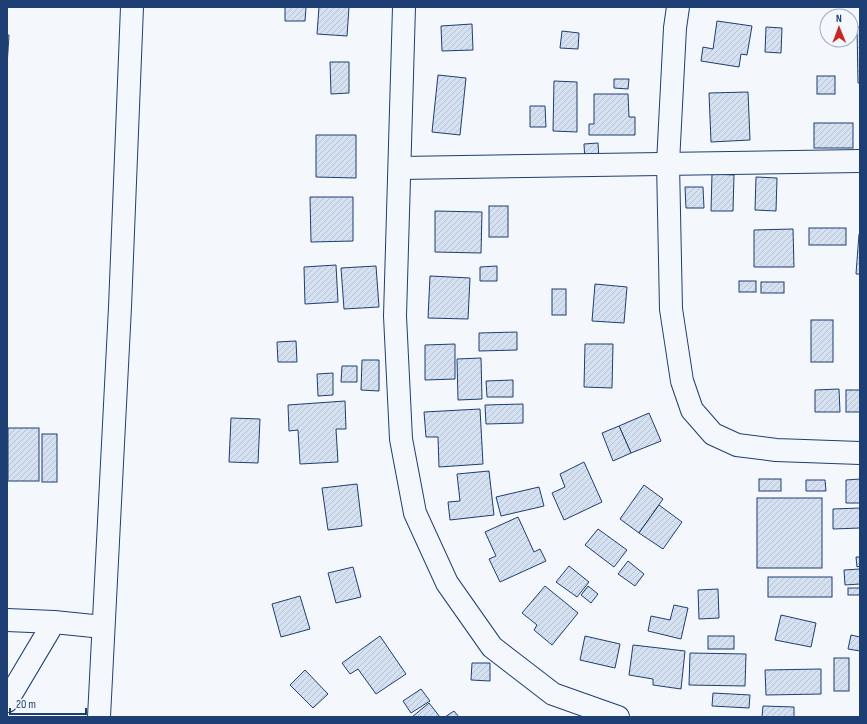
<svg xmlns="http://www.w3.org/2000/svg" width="867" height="724" viewBox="0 0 867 724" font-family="'Sofia Sans Condensed',sans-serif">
  <defs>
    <pattern id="building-hatch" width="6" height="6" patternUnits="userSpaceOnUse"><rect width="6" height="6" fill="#d5e0f0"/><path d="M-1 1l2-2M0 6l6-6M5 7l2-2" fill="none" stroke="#b6c1d1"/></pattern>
  </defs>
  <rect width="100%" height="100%" fill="#f4f7fb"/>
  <g fill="url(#building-hatch)" stroke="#1d3f73">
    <polygon points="285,7 306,7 305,21 285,21"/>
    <polygon points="319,7 349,7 347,36 317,34"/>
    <polygon points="717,21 752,26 747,55 741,54 739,67 701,61 703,47 713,49"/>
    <polygon points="472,24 473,50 442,51 441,26"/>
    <polygon points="766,27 782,28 781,53 765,52"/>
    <polygon points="857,27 860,27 860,83 858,83"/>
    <polygon points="562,31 579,33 578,49 560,48"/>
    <polygon points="7,35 9,35 7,66"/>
    <polygon points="330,62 349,62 349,93 331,94"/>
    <polygon points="438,75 466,78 460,135 432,132"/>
    <rect x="817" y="76" width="18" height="18"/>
    <polygon points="614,79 629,79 628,89 614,88"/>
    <polygon points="554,81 577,82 577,132 553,131"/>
    <polygon points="748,92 750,140 711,142 709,93"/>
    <polygon points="594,94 628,94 629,117 635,117 635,135 589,135 589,124 594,124"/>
    <polygon points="530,106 545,106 546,127 530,127"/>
    <rect x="814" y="123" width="39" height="25"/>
    <polygon points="316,135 356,135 356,178 316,177"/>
    <polygon points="598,143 599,160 585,161 584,144"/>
    <polygon points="712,174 734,175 733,211 711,211"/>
    <polygon points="756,177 777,178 776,211 755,210"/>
    <polygon points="685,187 703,187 704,208 686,208"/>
    <polygon points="310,197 353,197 353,241 311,242"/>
    <rect x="489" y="206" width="19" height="31"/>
    <polygon points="435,211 482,212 481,253 435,252"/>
    <rect x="809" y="228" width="37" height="17"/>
    <polygon points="793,229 794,267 754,267 754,230"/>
    <polygon points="859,234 860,234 860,274 856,274"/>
    <polygon points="336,265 338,302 305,304 304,267"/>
    <polygon points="376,266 379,307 344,309 341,268"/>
    <polygon points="497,266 497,281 480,281 480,267"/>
    <polygon points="430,276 470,278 468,319 428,318"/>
    <rect x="739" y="281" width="17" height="11"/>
    <rect x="761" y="282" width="23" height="11"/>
    <polygon points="595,284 627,287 624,323 592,321"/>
    <rect x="552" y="289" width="14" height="26"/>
    <rect x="811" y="320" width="22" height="42"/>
    <polygon points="517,332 517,350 479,351 479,333"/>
    <polygon points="296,341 297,362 278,362 277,342"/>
    <polygon points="455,344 455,379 425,380 425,345"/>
    <polygon points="585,344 613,344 612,388 584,387"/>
    <polygon points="481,358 482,399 458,400 457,359"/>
    <polygon points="362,360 379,360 379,391 361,390"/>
    <polygon points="342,366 357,366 357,382 341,382"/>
    <polygon points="333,373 333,395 318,396 317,374"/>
    <polygon points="513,380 513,397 487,397 486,381"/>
    <polygon points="839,389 840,412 815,412 815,390"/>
    <rect x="846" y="390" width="14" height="22"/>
    <polygon points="345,401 346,429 336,429 338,462 300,464 298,430 289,431 288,405"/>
    <polygon points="523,404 523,423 486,424 485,405"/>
    <polygon points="480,409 483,464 439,467 438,437 426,437 424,412"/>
    <polygon points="649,413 661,441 631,453 619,426"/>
    <polygon points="231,418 260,419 258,463 229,462"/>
    <polygon points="619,426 631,453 613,461 602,433"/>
    <rect x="8" y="428" width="31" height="53"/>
    <rect x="42" y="434" width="15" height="48"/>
    <polygon points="584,462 602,502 564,520 552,493 565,487 560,474"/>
    <polygon points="489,471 494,515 450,520 448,502 460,501 457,474"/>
    <rect x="759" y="479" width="22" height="12"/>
    <polygon points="860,479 860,503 846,503 846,480"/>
    <polygon points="806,480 825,480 826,491 806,491"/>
    <polygon points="357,484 362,526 328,530 322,488"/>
    <polygon points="644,485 663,499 639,533 620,519"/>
    <polygon points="539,487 544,506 501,516 496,497"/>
    <rect x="757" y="498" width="65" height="70"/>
    <polygon points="659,505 682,522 663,549 639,533"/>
    <polygon points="860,508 860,528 833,529 833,509"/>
    <polygon points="518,517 534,552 540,549 546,561 500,582 489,559 496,556 485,532"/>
    <polygon points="598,529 627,550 614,567 585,545"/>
    <polygon points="856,557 860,557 860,566 857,567"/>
    <polygon points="628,561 644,574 635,586 618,574"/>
    <polygon points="569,566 589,582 577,597 556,582"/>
    <polygon points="353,567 361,597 336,603 328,573"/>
    <polygon points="860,569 860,584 845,585 844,570"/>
    <rect x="768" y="577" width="64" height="20"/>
    <polygon points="545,586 578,613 552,645 534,630 537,625 522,613"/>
    <polygon points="588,586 598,594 591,603 581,595"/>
    <rect x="848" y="588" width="12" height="7"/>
    <polygon points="718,589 719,618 699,619 698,590"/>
    <polygon points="300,596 310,629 281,637 272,604"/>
    <polygon points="674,605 688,608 681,639 648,631 651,616 670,620"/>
    <polygon points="781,615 816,623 811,647 775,640"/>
    <polygon points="851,635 860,637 860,651 848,649"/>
    <polygon points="380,636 406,674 376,694 358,669 350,674 342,663"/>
    <polygon points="585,636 620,644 615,668 580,660"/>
    <rect x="708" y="636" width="26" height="13"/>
    <polygon points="633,645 685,651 681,689 653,685 653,679 629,675"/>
    <polygon points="690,653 746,654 745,686 689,685"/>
    <rect x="834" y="658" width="15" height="33"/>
    <polygon points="472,663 490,663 490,681 471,680"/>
    <polygon points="821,669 821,694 766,695 765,670"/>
    <polygon points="305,670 328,694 313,708 290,685"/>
    <polygon points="421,689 430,701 411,713 403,701"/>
    <polygon points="713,693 750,695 749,708 712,706"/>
    <polygon points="429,703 440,717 412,717"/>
    <polygon points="763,706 794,707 794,717 762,717"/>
    <polygon points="454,711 459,717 445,717"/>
  </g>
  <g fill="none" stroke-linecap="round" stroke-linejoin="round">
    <defs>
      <g id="minor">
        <polyline points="404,7 395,316 401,439 415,513 447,583 492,647 553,694 618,717"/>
        <polyline points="678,7 675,28 668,163 671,309 682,381 692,410 713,434 737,445 776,450 860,453"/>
        <polyline points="400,168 860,161"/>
        <polyline points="7,620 54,622 103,627"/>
        <polyline points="7,701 54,622"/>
        <polyline points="99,717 120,307 132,7"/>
      </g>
    </defs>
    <use href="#minor" stroke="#1d3f73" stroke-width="24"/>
    <use href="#minor" stroke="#f4f7fb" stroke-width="22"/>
  </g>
  <rect width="867" height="724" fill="none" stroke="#1d3f73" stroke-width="16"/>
  <g transform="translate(839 28) rotate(359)"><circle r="19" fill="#f4f7fb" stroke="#9eadc5"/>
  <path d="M0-3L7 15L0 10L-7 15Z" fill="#c62828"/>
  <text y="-6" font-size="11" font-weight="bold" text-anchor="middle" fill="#1d3f73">N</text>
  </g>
  <path d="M10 708v6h76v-6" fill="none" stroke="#1d3f73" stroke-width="2"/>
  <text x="16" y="708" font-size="12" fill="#1d3f73" stroke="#f4f7fb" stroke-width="3" paint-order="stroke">20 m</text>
</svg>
